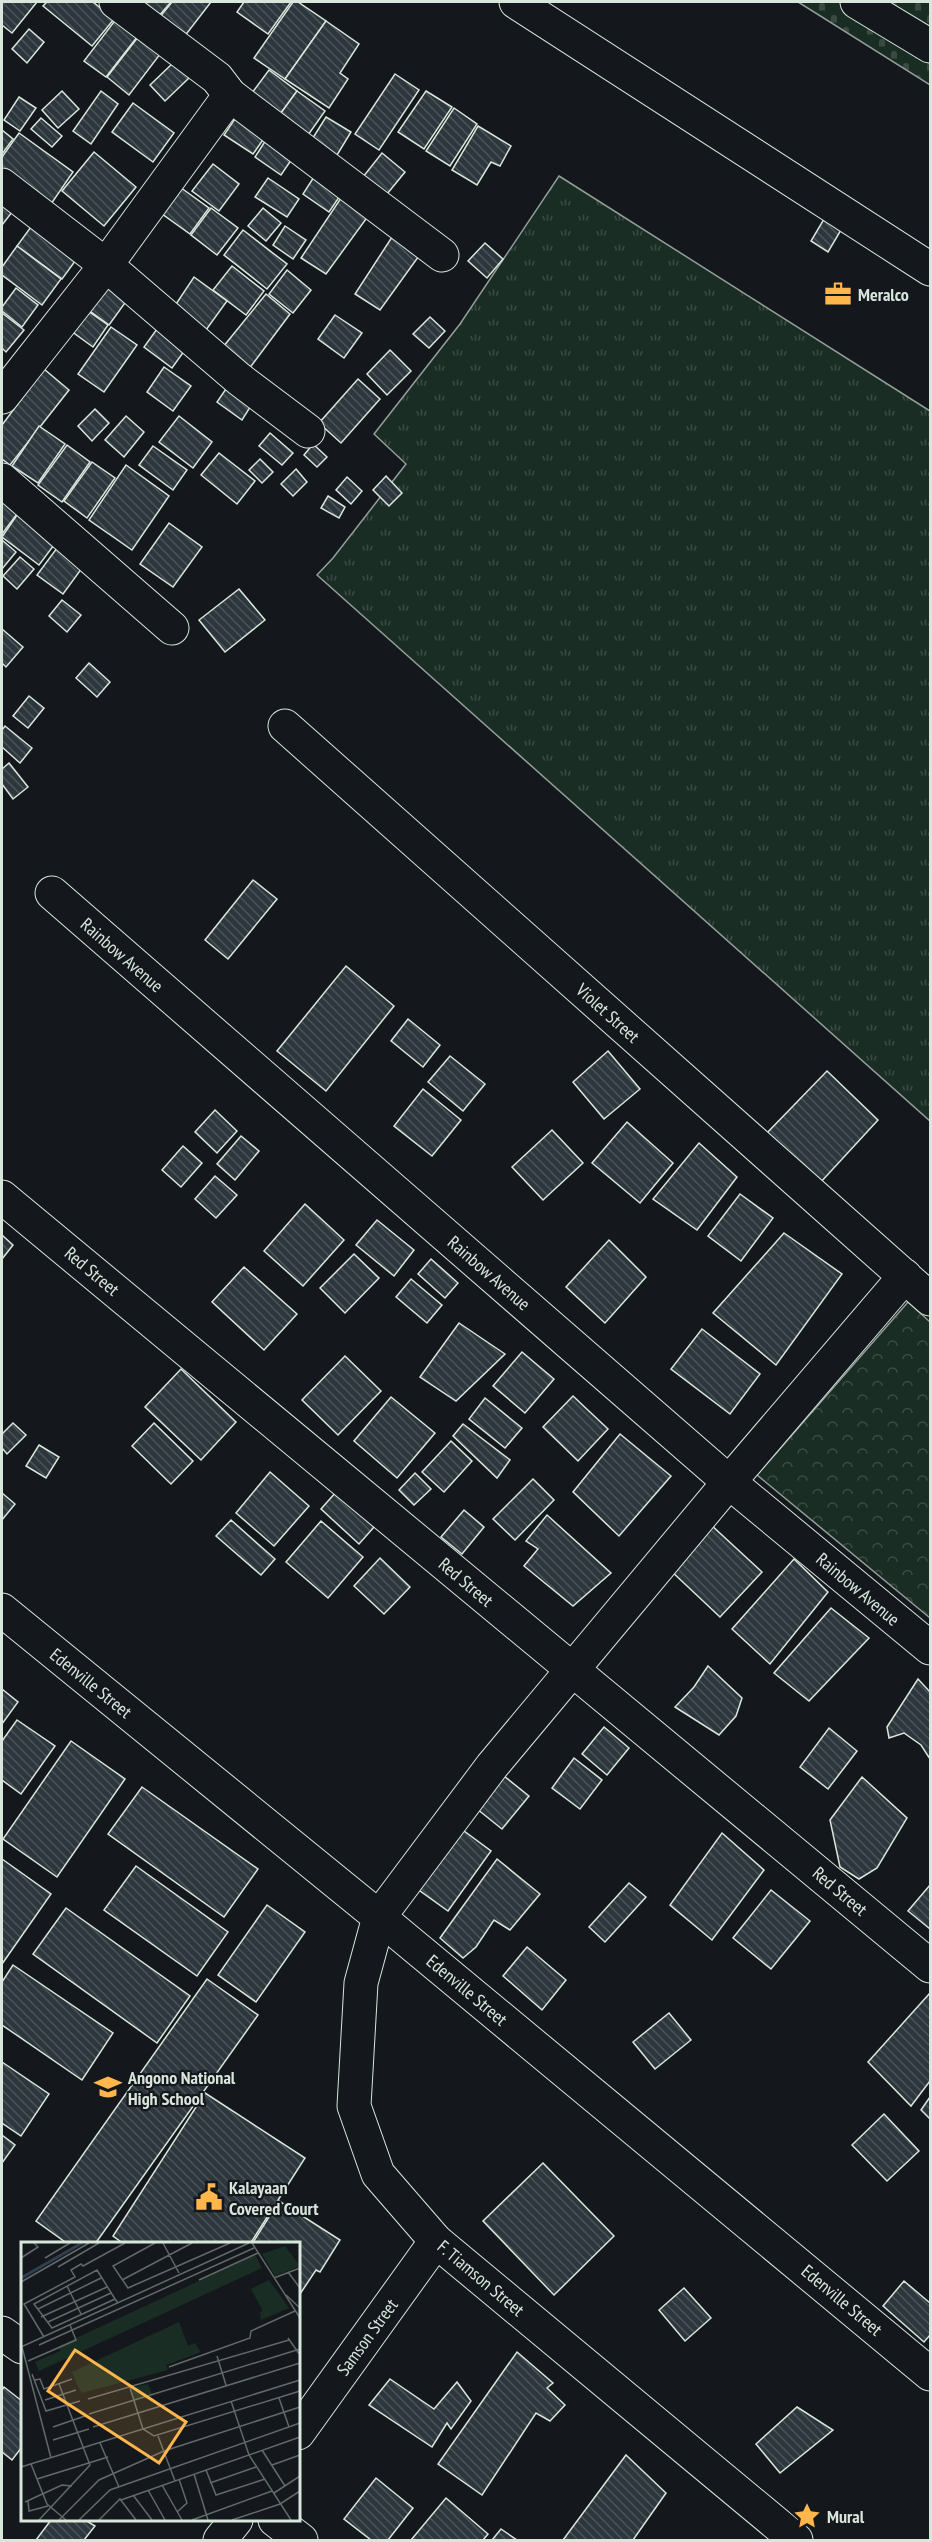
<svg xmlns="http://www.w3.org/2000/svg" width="932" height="2542" viewBox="0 0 932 2542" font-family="'PT Sans Narrow',sans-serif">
  <defs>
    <pattern id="grass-tufts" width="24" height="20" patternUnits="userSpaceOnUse" patternTransform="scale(1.5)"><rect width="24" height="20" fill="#1a2d24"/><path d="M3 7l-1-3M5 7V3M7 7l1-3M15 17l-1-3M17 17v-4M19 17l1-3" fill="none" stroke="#3b4b43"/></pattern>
    <pattern id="cemetery-stones" width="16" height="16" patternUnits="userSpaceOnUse" patternTransform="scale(1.5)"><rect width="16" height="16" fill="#1a2d24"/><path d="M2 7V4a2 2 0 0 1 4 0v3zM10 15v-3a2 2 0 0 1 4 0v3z" fill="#3b4b43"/></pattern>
    <pattern id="park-crowns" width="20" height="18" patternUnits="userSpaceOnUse" patternTransform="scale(1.5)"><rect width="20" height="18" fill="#1a2d24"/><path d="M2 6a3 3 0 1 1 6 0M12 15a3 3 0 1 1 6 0" fill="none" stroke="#3b4b43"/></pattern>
    <pattern id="building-back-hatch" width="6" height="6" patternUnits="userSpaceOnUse" patternTransform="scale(1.5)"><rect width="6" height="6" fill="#2c363c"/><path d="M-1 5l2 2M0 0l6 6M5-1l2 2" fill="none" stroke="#4a5358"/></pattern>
  </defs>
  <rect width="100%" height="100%" fill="#14181c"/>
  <polygon fill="url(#grass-tufts)" stroke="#939e99" stroke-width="1.5" points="559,176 930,411 930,1121 317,575 333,558 406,464 374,434 460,324"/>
  <polygon fill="url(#cemetery-stones)" stroke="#939e99" stroke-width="1.5" points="798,2 930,2 930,85"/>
  <polygon fill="url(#park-crowns)" stroke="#939e99" stroke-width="1.5" points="908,1302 930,1322 930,1618 757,1475"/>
  <g fill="url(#building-back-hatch)" stroke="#d8e6dc" stroke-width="1.5">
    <polygon points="2,2 37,2 12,33 2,25"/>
    <polygon points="47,2 93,2 114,19 92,46 43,6"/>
    <polygon points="135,2 171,2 158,17"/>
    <polygon points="172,2 211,2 184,37 159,18"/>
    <polygon points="244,2 291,2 268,34 237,12"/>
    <polygon points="293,2 298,2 326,21 285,79 254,58"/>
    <polygon points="120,14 141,32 106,77 84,61"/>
    <polygon points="326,21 359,44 340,73 348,79 329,108 285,79"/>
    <polygon points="29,29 44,42 27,63 12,49"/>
    <polygon points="142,32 164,49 129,95 107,77"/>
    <polygon points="174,62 189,78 165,101 150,85"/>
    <polygon points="269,70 297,91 278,117 249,97"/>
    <polygon points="395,74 419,90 379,150 355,134"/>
    <polygon points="62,91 79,109 58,128 42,110"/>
    <polygon points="101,91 118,104 91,144 73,131"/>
    <polygon points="297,91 325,111 306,138 278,117"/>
    <polygon points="426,91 452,107 424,149 398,132"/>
    <polygon points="19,97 36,108 20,131 4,120"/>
    <polygon points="133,103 174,133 153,162 112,132"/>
    <polygon points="243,107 272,127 253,154 224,135"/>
    <polygon points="454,108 477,124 450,166 426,151"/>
    <polygon points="326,117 351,132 334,160 309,144"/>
    <polygon points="41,118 62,136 52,147 31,129"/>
    <polygon points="478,126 511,146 500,166 491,162 477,185 452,170"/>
    <polygon points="2,130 13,139 2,154"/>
    <polygon points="271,132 298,150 281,175 255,157"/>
    <polygon points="19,133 73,172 49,207 2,172 2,157"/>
    <polygon points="94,152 136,187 104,226 62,191"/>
    <polygon points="382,153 405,172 378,205 355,187"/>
    <polygon points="213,164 239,184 219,211 192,191"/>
    <polygon points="319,169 346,187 329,212 303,194"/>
    <polygon points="268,178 299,199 287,217 255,197"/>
    <polygon points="177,185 209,208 190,234 158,211"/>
    <polygon points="347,189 374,208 326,274 301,258"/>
    <polygon points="2,196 16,207 2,225"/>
    <polygon points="211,208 238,228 217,255 191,235"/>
    <polygon points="263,208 281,223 266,241 248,226"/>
    <polygon points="824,219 841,230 828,252 811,241"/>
    <polygon points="36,220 81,253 62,279 17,246"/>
    <polygon points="285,226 306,240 293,259 273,245"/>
    <polygon points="243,230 287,264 267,289 224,255"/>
    <polygon points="394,234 421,253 380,310 355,294"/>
    <polygon points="485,243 503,259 487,278 468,261"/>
    <polygon points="17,246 61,279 42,305 2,275 2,267"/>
    <polygon points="232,266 264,291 246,315 213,290"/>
    <polygon points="287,270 311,290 293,313 269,294"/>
    <polygon points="105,277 130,296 109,325 83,306"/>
    <polygon points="194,277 227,301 206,330 174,307"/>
    <polygon points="16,288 38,305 22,327 2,311 2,307"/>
    <polygon points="266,294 290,314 249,369 223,347"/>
    <polygon points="82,307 108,325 93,347 67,328"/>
    <polygon points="2,313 24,330 6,352 2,348"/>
    <polygon points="335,315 362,333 344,358 318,339"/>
    <polygon points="430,317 445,331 429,348 413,334"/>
    <polygon points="162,322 190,343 172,368 144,347"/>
    <polygon points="111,327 137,345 104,392 78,374"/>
    <polygon points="390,350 411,371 387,395 367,374"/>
    <polygon points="164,367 191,386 173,411 147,392"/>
    <polygon points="44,369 69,390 10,465 2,459 2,425"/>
    <polygon points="358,379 380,399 341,443 319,423"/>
    <polygon points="230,383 254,401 242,420 217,402"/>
    <polygon points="95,409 109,423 92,441 78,426"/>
    <polygon points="126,416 144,432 124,457 105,440"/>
    <polygon points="179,416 212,442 193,468 159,442"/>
    <polygon points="39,426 65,444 38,483 12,466"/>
    <polygon points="270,433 293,453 282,465 259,446"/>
    <polygon points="313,444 327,457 317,467 304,455"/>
    <polygon points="67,445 90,462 62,502 38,485"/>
    <polygon points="153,446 187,470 173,490 139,465"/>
    <polygon points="219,453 255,481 237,504 201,475"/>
    <polygon points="260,459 273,472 262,483 249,470"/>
    <polygon points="92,462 115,478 87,518 64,501"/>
    <polygon points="126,465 169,496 132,550 89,520"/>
    <polygon points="296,469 307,482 293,496 281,484"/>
    <polygon points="386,476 402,493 389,506 373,490"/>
    <polygon points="347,477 362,491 351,504 336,490"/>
    <polygon points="328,496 345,507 339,518 321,508"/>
    <polygon points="2,497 20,510 2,534"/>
    <polygon points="19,512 57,541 39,565 2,537"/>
    <polygon points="169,523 202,547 173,587 140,564"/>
    <polygon points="2,540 16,552 2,569"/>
    <polygon points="60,544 85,564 63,594 37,575"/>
    <polygon points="20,557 34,569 17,589 3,576"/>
    <polygon points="239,589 265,620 225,652 199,620"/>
    <polygon points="62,600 81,615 67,632 49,616"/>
    <polygon points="2,629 23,647 6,667 2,663"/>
    <polygon points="89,663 110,682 97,697 76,678"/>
    <polygon points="29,696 44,708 28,728 13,716"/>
    <polygon points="5,726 32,748 20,763 2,747 2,730"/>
    <polygon points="9,763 28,787 13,799 2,784 2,769"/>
    <polygon points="253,880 277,899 228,959 205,940"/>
    <polygon points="346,966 394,1006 326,1091 277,1051"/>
    <polygon points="408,1019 440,1045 423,1067 391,1041"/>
    <polygon points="608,1051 640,1089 604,1119 573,1082"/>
    <polygon points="450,1056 485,1084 463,1111 428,1082"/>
    <polygon points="827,1071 878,1120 820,1183 765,1135"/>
    <polygon points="423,1089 461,1120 432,1156 394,1126"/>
    <polygon points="215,1110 237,1131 217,1153 195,1132"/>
    <polygon points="627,1122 673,1163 640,1203 592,1163"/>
    <polygon points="552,1130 583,1163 543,1200 512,1167"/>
    <polygon points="241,1136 259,1151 235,1180 217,1164"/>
    <polygon points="699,1143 737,1177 697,1230 653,1199"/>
    <polygon points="183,1146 202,1163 181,1187 162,1170"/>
    <polygon points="215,1176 237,1195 216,1218 195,1199"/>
    <polygon points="740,1194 773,1218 741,1261 708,1236"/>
    <polygon points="305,1204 344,1240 303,1286 264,1251"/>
    <polygon points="377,1220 414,1250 394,1276 356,1245"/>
    <polygon points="784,1233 842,1274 776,1365 713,1313"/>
    <polygon points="2,1235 13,1245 2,1259"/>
    <polygon points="609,1240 646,1277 605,1323 566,1287"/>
    <polygon points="354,1254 379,1278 345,1313 320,1288"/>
    <polygon points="431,1259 458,1283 445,1298 418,1274"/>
    <polygon points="244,1267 297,1314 264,1350 212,1302"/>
    <polygon points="411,1279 442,1305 427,1323 396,1297"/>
    <polygon points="459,1323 505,1354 456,1401 420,1377"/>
    <polygon points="702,1329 760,1374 730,1414 671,1369"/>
    <polygon points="522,1352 554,1379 525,1413 493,1386"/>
    <polygon points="345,1356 381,1391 338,1435 302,1400"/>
    <polygon points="181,1369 236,1422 201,1460 145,1407"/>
    <polygon points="573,1396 608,1429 578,1461 543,1427"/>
    <polygon points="391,1397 435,1433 397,1478 354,1441"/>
    <polygon points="485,1398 522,1428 505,1448 469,1419"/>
    <polygon points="13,1423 26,1435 7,1454 2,1448 2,1434"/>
    <polygon points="154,1423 193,1461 171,1484 132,1446"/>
    <polygon points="463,1424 510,1460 497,1478 453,1436"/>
    <polygon points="620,1434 671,1476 619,1536 573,1492"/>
    <polygon points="451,1441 472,1461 444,1492 422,1472"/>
    <polygon points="39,1445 59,1457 46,1478 26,1466"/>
    <polygon points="270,1472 309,1506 274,1546 236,1513"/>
    <polygon points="415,1473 431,1489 414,1505 399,1490"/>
    <polygon points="533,1479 554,1500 515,1540 493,1519"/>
    <polygon points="336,1492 374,1527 359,1544 321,1509"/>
    <polygon points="2,1493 15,1504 2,1520"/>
    <polygon points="464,1510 484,1527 462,1554 441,1537"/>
    <polygon points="547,1515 611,1573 573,1606 524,1566 538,1549 526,1541"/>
    <polygon points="231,1520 275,1559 261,1575 216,1536"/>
    <polygon points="321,1521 363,1557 328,1598 286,1562"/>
    <polygon points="710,1524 762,1572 720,1617 669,1569"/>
    <polygon points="380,1558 410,1587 384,1614 354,1586"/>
    <polygon points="794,1559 828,1592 770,1664 732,1629"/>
    <polygon points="831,1608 869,1638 809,1701 774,1673"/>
    <polygon points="708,1666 742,1698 736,1716 719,1735 675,1707 694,1687"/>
    <polygon points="918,1679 930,1692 930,1759 921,1745 904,1733 889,1738 887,1727"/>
    <polygon points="2,1689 18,1702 2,1724"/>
    <polygon points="17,1720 55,1746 21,1794 2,1780 2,1741"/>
    <polygon points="604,1727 629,1748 607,1775 582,1754"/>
    <polygon points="829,1728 857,1751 828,1789 800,1767"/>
    <polygon points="71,1741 125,1779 57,1877 3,1839"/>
    <polygon points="574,1758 602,1780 580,1809 552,1788"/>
    <polygon points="504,1776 529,1796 502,1829 477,1809"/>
    <polygon points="862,1777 907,1818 877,1868 859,1879 840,1867 830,1820"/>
    <polygon points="142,1787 258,1869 224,1917 108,1834"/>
    <polygon points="460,1828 491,1851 448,1911 416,1888"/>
    <polygon points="722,1833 764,1870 712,1940 670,1905"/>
    <polygon points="2,1859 51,1894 2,1964"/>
    <polygon points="497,1859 540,1894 510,1930 494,1920 476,1947 463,1958 440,1938"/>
    <polygon points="136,1866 228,1932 197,1976 104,1910"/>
    <polygon points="629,1883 646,1897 605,1942 589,1927"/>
    <polygon points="930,1885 930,1929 908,1911"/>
    <polygon points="771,1890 810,1921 771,1969 733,1938"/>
    <polygon points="267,1905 305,1932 256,2002 218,1975"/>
    <polygon points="66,1908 190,1996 157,2043 33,1954"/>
    <polygon points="527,1947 566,1980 542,2010 503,1976"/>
    <polygon points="13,1965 113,2033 82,2080 2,2025 2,1982"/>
    <polygon points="207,1979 258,2015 95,2244 68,2244 36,2221"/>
    <polygon points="930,1993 930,2081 911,2106 868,2062"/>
    <polygon points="669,2013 691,2040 655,2069 633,2042"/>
    <polygon points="2,2062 49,2094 21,2136 2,2123"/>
    <polygon points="205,2093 305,2158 250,2244 124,2244 113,2236"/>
    <polygon points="930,2097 930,2119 921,2110"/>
    <polygon points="884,2114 919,2151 887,2181 852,2145"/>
    <polygon points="2,2135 15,2145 2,2163"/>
    <polygon points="543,2163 614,2236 554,2295 483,2221"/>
    <polygon points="279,2201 340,2240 320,2272 316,2270 298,2297 298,2244 252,2244"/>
    <polygon points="904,2281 930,2303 930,2335 924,2342 883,2306"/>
    <polygon points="684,2288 711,2318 685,2341 659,2310"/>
    <polygon points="517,2352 553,2383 547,2388 565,2405 550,2421 536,2413 482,2495 438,2464"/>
    <polygon points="390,2379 434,2409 457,2382 471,2401 451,2429 447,2423 432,2447 369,2405"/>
    <polygon points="4,2387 22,2401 22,2447 12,2460 2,2452 2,2390"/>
    <polygon points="797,2407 833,2430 780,2473 756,2444"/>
    <polygon points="626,2455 666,2493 633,2540 563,2540"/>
    <polygon points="376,2478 413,2508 388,2540 371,2540 344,2519"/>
    <polygon points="446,2498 488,2534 483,2540 411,2540"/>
    <polygon points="51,2520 85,2520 95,2526 84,2540 36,2540"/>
    <polygon points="501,2529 517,2540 492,2540"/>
  </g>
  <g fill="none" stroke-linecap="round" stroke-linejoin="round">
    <defs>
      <g id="minor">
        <polyline points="116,2 217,78 230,95 442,255"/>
        <polyline points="516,2 930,269"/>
        <polyline points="857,2 930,46"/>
        <polyline points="2,185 106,265 239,379 308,431"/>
        <polyline points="2,397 106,265 230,95"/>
        <polyline points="2,480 172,628"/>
        <polyline points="285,726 930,1299"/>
        <polyline points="52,893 729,1482 930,1648"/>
        <polyline points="2,1197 930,1966"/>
        <polyline points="2,1610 379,1917 930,2374"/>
        <polyline points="2,2333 22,2347"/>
        <polyline points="298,2433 436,2241"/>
        <polyline points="275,2520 301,2540"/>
        <polyline points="220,2540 236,2520"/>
        <polyline points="796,2540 436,2241 378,2174 354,2106 361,1983 379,1917 492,1766 729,1482 905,1276"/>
      </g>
    </defs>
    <use href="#minor" stroke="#d8e6dc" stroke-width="35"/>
    <use href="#minor" stroke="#14181c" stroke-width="33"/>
  </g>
  <defs>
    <symbol id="office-bare" viewBox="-9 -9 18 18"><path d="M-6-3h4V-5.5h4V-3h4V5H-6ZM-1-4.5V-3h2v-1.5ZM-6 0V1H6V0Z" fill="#ffb74d" stroke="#14181c" stroke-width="2.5" paint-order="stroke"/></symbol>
    <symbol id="school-bare" viewBox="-9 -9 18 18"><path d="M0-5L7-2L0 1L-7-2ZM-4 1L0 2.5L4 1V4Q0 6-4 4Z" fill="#ffb74d" stroke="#14181c" stroke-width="2.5" paint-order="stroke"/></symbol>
    <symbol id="civic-bare" viewBox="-9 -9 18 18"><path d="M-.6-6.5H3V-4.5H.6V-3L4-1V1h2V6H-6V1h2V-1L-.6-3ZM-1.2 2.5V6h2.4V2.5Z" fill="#ffb74d" stroke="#14181c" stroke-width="2.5" paint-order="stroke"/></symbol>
    <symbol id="sight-bare" viewBox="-9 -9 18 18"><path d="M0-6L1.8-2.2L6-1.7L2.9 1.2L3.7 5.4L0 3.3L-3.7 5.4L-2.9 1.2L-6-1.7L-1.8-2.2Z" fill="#ffb74d" stroke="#14181c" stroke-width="2.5" paint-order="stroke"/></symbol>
  </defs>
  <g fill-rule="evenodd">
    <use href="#office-bare" x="819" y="275" width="38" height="38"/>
    <use href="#school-bare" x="89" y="2068" width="38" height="38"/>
    <use href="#civic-bare" x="190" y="2178" width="38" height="38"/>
    <use href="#sight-bare" x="788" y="2497" width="38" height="38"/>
  </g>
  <g text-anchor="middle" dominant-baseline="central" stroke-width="4.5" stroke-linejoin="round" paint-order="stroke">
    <g font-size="18" font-weight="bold" fill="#d8e6dc" stroke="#14181c" text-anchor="start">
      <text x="858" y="294">Meralco</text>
      <text x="128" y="2077">Angono National<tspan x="128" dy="21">High School</tspan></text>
      <text x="229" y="2187">Kalayaan<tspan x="229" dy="21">Covered Court</tspan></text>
      <text x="827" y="2516">Mural</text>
    </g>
    <g font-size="18" fill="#d8e6dc" stroke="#14181c">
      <text transform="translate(122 955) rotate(41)">Rainbow Avenue</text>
      <text transform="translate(608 1013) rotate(42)">Violet Street</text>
      <text transform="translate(92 1271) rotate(40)">Red Street</text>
      <text transform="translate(489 1273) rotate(41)">Rainbow Avenue</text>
      <text transform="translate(466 1582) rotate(40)">Red Street</text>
      <text transform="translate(858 1589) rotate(40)">Rainbow Avenue</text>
      <text transform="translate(91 1683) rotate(39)">Edenville Street</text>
      <text transform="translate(840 1891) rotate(40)">Red Street</text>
      <text transform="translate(467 1990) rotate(40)">Edenville Street</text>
      <text transform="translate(481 2278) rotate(40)">F. Tiamson Street</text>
      <text transform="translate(842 2300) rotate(40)">Edenville Street</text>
      <text transform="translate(367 2337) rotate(-54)">Samson Street</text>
    </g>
  </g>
  <g transform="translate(21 2242)">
    <rect width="279" height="279" fill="#14181c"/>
    <path d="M248 38 268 66 240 78 239 70 242 69 230 47ZM158 80 167 104 174 101 180 110 145 123 147 128 61 151 57 145 51 130Z" fill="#1a2d24"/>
    <path d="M264 4 279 24 254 34 241 12ZM234 13 241 26 18 129 14 120 39 109 38 104Z" fill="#1a2d24"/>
    <path d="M127 142 131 152 113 158 110 146Z" fill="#1a2d24"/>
    <path fill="none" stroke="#2f3f4d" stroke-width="3" d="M0 36 61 1"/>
    <path fill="none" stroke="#626a69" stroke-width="1.5" d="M134 1 92 24 107 46 209 1M142 1 158 31M231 1 279 76M0 16 17 5 13 1M24 16 49 1M37 25 78 1M267 30 279 46M253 36 279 26M101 38 171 1M178 38 237 11M0 40 68 1M46 44 60 72M265 53 279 66M94 57 31 86 13 62 76 28 94 57 97 61M17 67 80 36M20 75 86 45M27 80 90 51M23 95 3 62 54 35 50 28 60 22 62 24 104 1M267 96 279 113M18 103 233 6M0 105 228 1M1 105 30 216M196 114 205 143M7 119 55 98 49 83M148 125 229 96 230 89 274 69M11 132 25 169 59 159M14 138 19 137 23 147 51 137M109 146 122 187 133 194 279 149M258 156 268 185M67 157 268 98M24 158 55 148M210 159 228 213 270 278M68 172 279 107M32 185 64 174M72 185 279 121M137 194 154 239M32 198 68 187M79 201 98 245M241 208 264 244M10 222 26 262 45 278M251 223 279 213M0 225 279 138M185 228 195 253 244 237M173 232 187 278M16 237 87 215M189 241 235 225M141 243 161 278M127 248 144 278M253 251 279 234M112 253 131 278M100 258 279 195M7 259 8 269 27 264M4 260 41 243 51 244M156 270 166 261 158 237M18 278 69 223 38 142M38 278 78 238 143 209 279 165M58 278 89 248 279 181M78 278 99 257 115 278M171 278 251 249M211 278 259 262 279 249"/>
    <path fill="#ffb74d" fill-opacity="0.15" stroke="#ffb74d" stroke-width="3" d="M54 108 165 180 138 221 27 149Z"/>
    <rect width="279" height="279" fill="none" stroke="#d8e6dc" stroke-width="3"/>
  </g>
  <rect width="932" height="2542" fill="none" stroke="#d8e6dc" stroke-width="6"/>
</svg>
